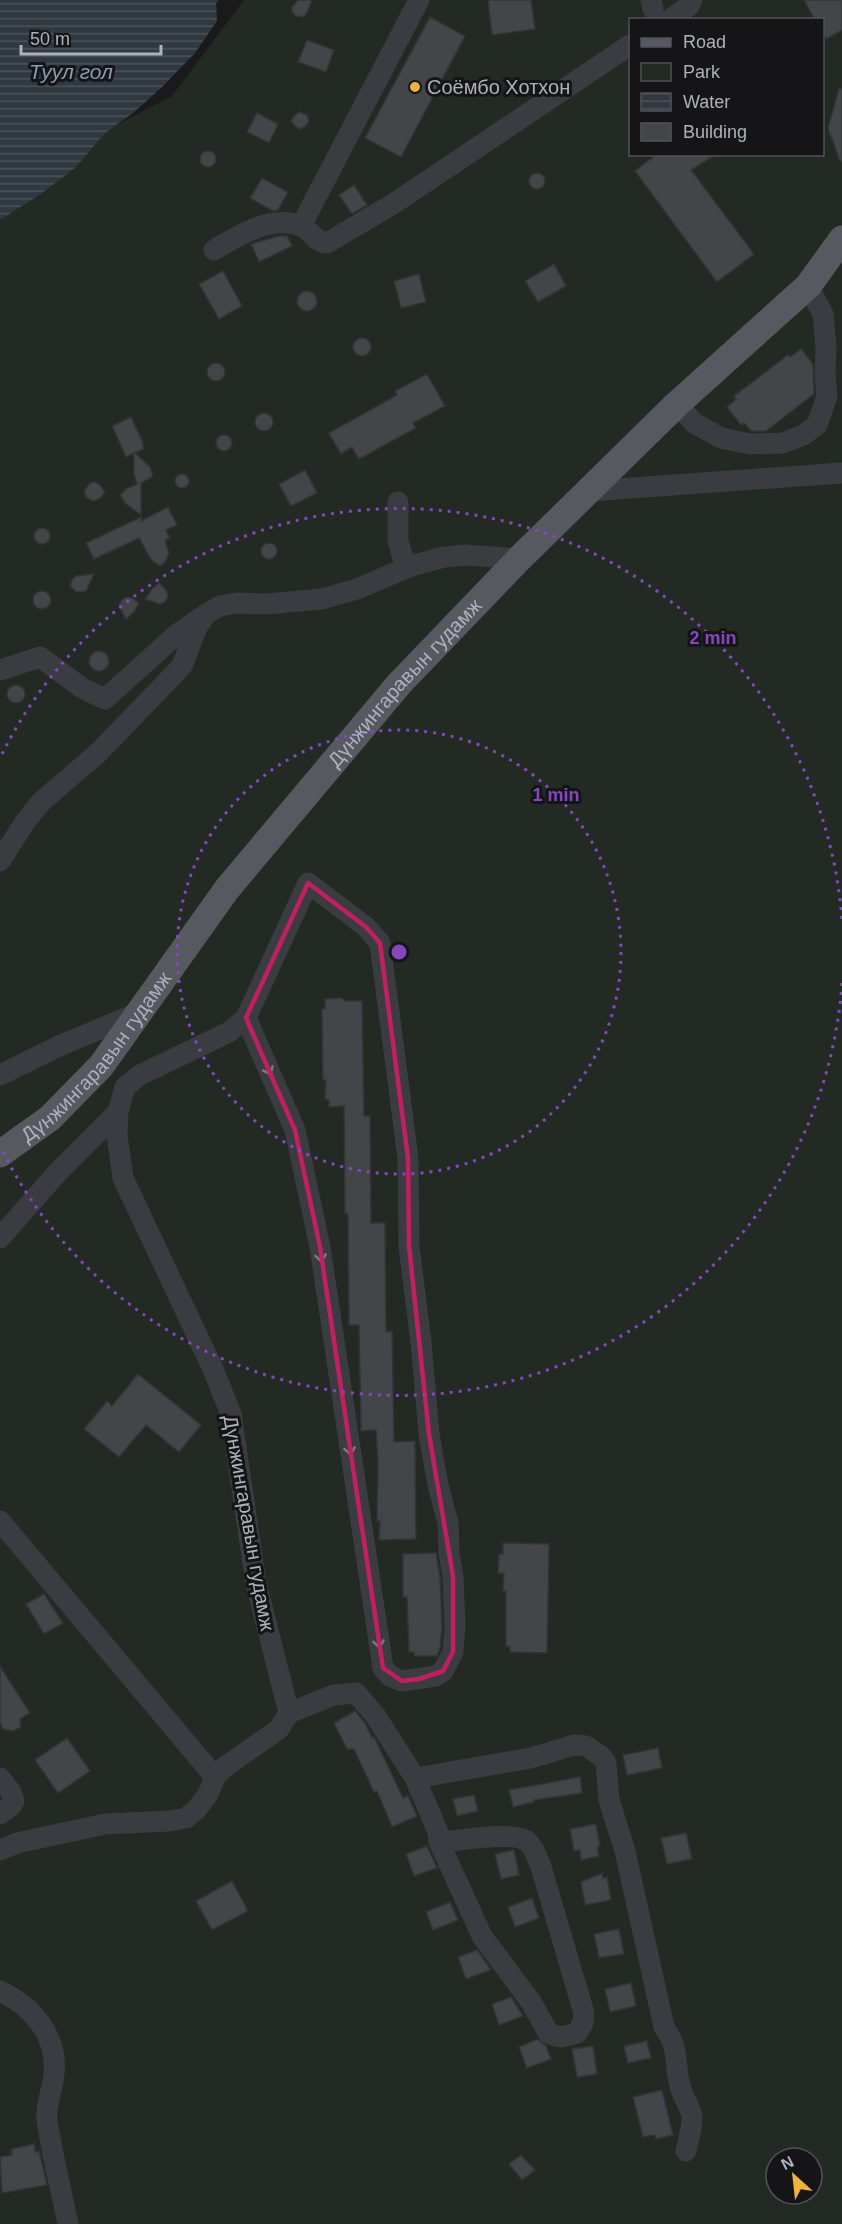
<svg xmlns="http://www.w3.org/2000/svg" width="842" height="2224" viewBox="0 0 842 2224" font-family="Helvetica,sans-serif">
  <defs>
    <pattern id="water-rules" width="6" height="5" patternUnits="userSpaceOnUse" patternTransform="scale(1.5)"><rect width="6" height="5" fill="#303940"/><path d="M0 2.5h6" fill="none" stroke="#4b535a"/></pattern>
  </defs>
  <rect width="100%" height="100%" fill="#1a1a1c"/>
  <path fill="#222a23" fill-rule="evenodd" d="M244 0H842V2224H0V186L172 96ZM630 20H822V154H630ZM776 2158H812V2194H776Z"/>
  <polygon fill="url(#water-rules)" points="0,0 219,0 216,3 217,21 195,53 162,87 133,113 105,133 75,168 42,193 0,220"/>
  <g fill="#444549" stroke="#343438" stroke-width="1.5">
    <polygon points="298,0 312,0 307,13 303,17 296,16 292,12 292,7"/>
    <polygon points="488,0 531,0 535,29 492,35"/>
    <polygon points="804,0 842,0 842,30 827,39 822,32 822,20 815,20"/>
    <polygon points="430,17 465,36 401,157 365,138"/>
    <polygon points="307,40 334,50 326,72 298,62"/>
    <polygon points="839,89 842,89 842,161 840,161 828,128"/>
    <polygon points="299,112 307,115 309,121 306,126 301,129 296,127 291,121 295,115"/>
    <polygon points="257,113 278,124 269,143 247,132"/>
    <circle cx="208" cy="159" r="8"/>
    <polygon points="657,154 717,154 691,170 754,254 717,282 635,171"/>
    <circle cx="537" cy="181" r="8"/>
    <polygon points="262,178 288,192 278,210 273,211 250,198"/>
    <polygon points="354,185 367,205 352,214 339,195"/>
    <polygon points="279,236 287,236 292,246 259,262 251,244"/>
    <polygon points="554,264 566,286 538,302 525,281"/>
    <polygon points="223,271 242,306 219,319 199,284"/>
    <polygon points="419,274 426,302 401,308 394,281"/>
    <circle cx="307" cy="301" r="10"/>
    <circle cx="362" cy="347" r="9"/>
    <polygon points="801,349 813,364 814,394 766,431 751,431 744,423 741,425 727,407 736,399 734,396 788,355 790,357"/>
    <circle cx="216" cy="372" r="9"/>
    <polygon points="427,374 445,406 413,423 416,428 359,459 352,447 341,454 329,433 397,395 395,391"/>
    <circle cx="264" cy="422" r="9"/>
    <polygon points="131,417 143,443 143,449 135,453 150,467 153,476 141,483 141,515 125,503 120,495 126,489 137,484 134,474 134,453 126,457 112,426"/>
    <circle cx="224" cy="443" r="8"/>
    <polygon points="305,470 317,493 291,506 279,484"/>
    <circle cx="182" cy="481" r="7"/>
    <polygon points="95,482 101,486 105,493 99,499 93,501 86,497 84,491 90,483"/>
    <polygon points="168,507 177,525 166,530 170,538 165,540 169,554 165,562 160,566 152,561 139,538 94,559 86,543 141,517 141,521"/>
    <circle cx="42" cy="536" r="8"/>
    <circle cx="269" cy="551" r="8"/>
    <polygon points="94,574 86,591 77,592 70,586 72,580 76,576"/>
    <polygon points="159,583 167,591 168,597 165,602 160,604 145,599 152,589"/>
    <circle cx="42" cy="600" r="9"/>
    <polygon points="126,597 132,598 139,603 134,612 126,619 119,606 121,601"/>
    <circle cx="99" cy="661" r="10"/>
    <circle cx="16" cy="694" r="9"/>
    <polygon points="342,998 345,1001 362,1001 364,1116 370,1116 371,1223 385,1223 386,1332 392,1331 394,1442 415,1441 416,1539 379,1540 380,1521 377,1521 378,1461 376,1430 361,1431 359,1325 349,1325 348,1214 345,1214 344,1106 329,1107 329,1100 325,1099 326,1080 323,1080 322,1009 325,1009 325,999"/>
    <polygon points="138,1374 201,1425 179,1452 146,1425 119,1457 84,1429 107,1401 112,1406"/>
    <polygon points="503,1543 549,1544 547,1653 510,1652 510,1646 506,1647 506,1591 503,1591 504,1573 498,1573 499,1554 503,1554"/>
    <polygon points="436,1553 440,1577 442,1626 440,1648 437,1656 414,1656 414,1652 409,1652 407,1597 403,1597 403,1554"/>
    <polygon points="44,1594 63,1623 44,1634 26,1604"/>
    <polygon points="0,1666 30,1713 20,1719 21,1727 13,1731 3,1729 0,1722"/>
    <polygon points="355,1711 365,1723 372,1738 374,1737 376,1741 403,1798 408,1796 417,1816 392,1827 377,1791 374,1792 354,1749 347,1749 334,1723"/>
    <polygon points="67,1738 90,1771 58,1793 35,1760"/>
    <polygon points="658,1748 662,1768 627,1775 623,1755"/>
    <polygon points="580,1777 582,1793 534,1800 534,1802 513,1807 509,1790"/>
    <polygon points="474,1795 478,1811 457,1816 453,1799"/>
    <polygon points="596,1824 600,1846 597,1847 599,1856 581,1860 580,1850 574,1851 570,1829"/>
    <polygon points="686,1833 692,1859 667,1864 661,1838"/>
    <polygon points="427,1846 437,1868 414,1876 406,1854"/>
    <polygon points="514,1850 519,1875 501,1879 495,1854"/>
    <polygon points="602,1873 603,1878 607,1877 611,1900 585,1905 581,1882"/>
    <polygon points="232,1881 248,1911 212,1930 196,1901"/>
    <polygon points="532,1898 539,1918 515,1927 508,1907"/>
    <polygon points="450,1902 458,1920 433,1930 426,1912"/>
    <polygon points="619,1929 624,1954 599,1958 594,1934"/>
    <polygon points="477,1950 491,1970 466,1979 458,1957"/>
    <polygon points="631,1983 636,2006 610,2012 605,1989"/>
    <polygon points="511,1997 523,2016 499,2025 492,2004"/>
    <polygon points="537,2039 546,2046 551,2059 527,2068 519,2047"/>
    <polygon points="647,2041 651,2058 628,2063 624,2046"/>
    <polygon points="593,2046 597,2074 577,2077 572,2049"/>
    <polygon points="662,2090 673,2135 656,2139 655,2135 643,2137 633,2097"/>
    <polygon points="34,2144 35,2152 39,2151 47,2185 2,2193 0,2157 12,2155 11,2149"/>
    <polygon points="521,2155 535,2170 522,2180 509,2164"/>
  </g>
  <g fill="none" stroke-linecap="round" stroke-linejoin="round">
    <g stroke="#3b3c41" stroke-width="21">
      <polyline points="651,0 653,9"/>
      <polyline points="669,20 689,6 692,0"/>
      <polyline points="301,226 419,0"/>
      <path d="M214 250C238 236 271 214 301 226 311 230 315 243 327 243L393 204 630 45"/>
      <polyline points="677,404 694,423 721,438 750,444 783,443 803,435 817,425 827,396 825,375 826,347 823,314 808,286"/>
      <polyline points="589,491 842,473"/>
      <polyline points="398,502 398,541 406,568"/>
      <polyline points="0,670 40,657 82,688 105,699 176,635 200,618"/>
      <polyline points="0,861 25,822 41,802 99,752 182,666 197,627 206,614 220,606 237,603 266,604 322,599 357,589 411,566 444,557 466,555 519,559"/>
      <polyline points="0,1075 59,1046 140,1012"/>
      <polyline points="0,1238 58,1172 118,1112"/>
      <polyline points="0,1521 215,1777"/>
      <path d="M289 1713 334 1695 356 1693 375 1715 415 1778 438 1832 439 1842 482 1936 531 2002 549 2034 561 2037 577 2033 583 2023 584 2013 541 1867C538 1859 535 1849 528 1842 514 1830 458 1841 439 1842"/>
      <polyline points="0,1778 11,1792 14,1801 11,1806 0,1814"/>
      <path d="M415 1778 531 1758 574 1745 586 1746 601 1756 606 1763 609 1800 625 1851 664 2027C681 2051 673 2064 681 2089 683 2098 693 2111 692 2119 692 2129 688 2141 686 2151"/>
      <polyline points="0,1850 17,1843 105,1824 169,1821 186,1818 196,1810 208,1794 215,1777 226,1766 279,1729 289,1713 256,1583 231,1414 213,1369 123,1178 117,1135 118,1112 125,1087 140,1075 229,1032 246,1018 308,883 366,927 380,943 408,1158 409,1246 421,1342 429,1434 438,1485 448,1523 449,1553 453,1576 455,1626 453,1652 443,1671 436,1676 402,1681 390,1676 383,1668 320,1247 295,1130 246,1018"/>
      <path d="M0 1991C32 2006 58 2036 54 2074 53 2089 45 2105 47 2120 52 2155 61 2189 68 2224"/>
    </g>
    <path stroke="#575960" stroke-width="27" id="s1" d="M0 1154 50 1118 101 1066 227 889 399 684 519 559 677 404 808 286 842 239"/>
  </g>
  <defs><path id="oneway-chevron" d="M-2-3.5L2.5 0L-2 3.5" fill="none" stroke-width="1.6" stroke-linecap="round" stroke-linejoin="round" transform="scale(1.5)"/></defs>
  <g stroke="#7a7c84">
    <use href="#oneway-chevron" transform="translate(269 1071) rotate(66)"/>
    <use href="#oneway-chevron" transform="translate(321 1258) rotate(81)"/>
    <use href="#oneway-chevron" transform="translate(350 1451) rotate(81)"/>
    <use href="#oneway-chevron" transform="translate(379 1644) rotate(81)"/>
  </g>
  <path fill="none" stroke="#c12060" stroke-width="4.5" stroke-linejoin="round" d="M308 883 366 927 380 943 408 1158 409 1246 429 1434 453 1576V1652L443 1671 419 1679 402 1681 383 1668 320 1247 295 1130 246 1018Z"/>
  <g fill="none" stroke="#8547be" stroke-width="3" stroke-dasharray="3 6">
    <circle cx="399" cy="952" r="222"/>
    <path d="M842 983A444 444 0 0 1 2 1150M2 754A444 444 0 0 1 842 921"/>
  </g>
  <circle fill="#ecb342" stroke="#151517" stroke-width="2" cx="415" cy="87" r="6"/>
  <g text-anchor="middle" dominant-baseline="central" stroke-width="6" stroke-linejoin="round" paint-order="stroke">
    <g font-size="20" fill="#adb1bb" stroke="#151517" text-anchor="start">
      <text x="427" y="87">Соёмбо Хотхон</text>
    </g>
    <g font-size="20" fill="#adb1bb" stroke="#151517">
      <text stroke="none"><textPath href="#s1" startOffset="624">Дүнжингаравын гудамж</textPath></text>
      <text stroke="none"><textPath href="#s1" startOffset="138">Дүнжингаравын гудамж</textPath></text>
      <text transform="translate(249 1523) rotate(80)">Дүнжингаравын гудамж</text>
    </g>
    <g font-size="21" font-style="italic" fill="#869eb4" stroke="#151517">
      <text x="71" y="71">Туул гол</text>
    </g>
  </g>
  <circle cx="399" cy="952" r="9" fill="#8547be" stroke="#151517" stroke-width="3"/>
  <g font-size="18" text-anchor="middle" font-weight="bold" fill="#8547be" stroke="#151517" stroke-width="6" stroke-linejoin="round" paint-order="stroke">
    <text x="713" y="644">2 min</text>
    <text x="556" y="801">1 min</text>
  </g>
  <rect x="629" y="18" width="195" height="138" fill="#151517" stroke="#525359" stroke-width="1.5"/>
  <rect x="641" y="38" width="30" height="9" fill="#575960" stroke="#525359" stroke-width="1.5"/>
  <text x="683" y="48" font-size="18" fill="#adb1bb">Road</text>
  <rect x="641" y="63" width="30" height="18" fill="#222a23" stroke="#525359" stroke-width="1.5"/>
  <text x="683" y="78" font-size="18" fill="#adb1bb">Park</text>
  <rect x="641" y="93" width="30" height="18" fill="url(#water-rules)" stroke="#525359" stroke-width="1.5"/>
  <text x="683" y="108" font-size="18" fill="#adb1bb">Water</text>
  <rect x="641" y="123" width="30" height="18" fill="#444549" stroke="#525359" stroke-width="1.5"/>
  <text x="683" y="138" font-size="18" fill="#adb1bb">Building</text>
  <g transform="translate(794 2176) rotate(333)"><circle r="28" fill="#151517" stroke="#525359" stroke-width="1.5"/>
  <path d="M0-4.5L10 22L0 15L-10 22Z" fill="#ecb342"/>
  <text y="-9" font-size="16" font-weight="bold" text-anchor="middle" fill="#adb1bb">N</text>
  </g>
  <path d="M21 45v9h140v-9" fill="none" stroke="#adb1bb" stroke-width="3"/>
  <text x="30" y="45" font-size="18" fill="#adb1bb" stroke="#151517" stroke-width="4.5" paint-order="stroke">50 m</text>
</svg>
